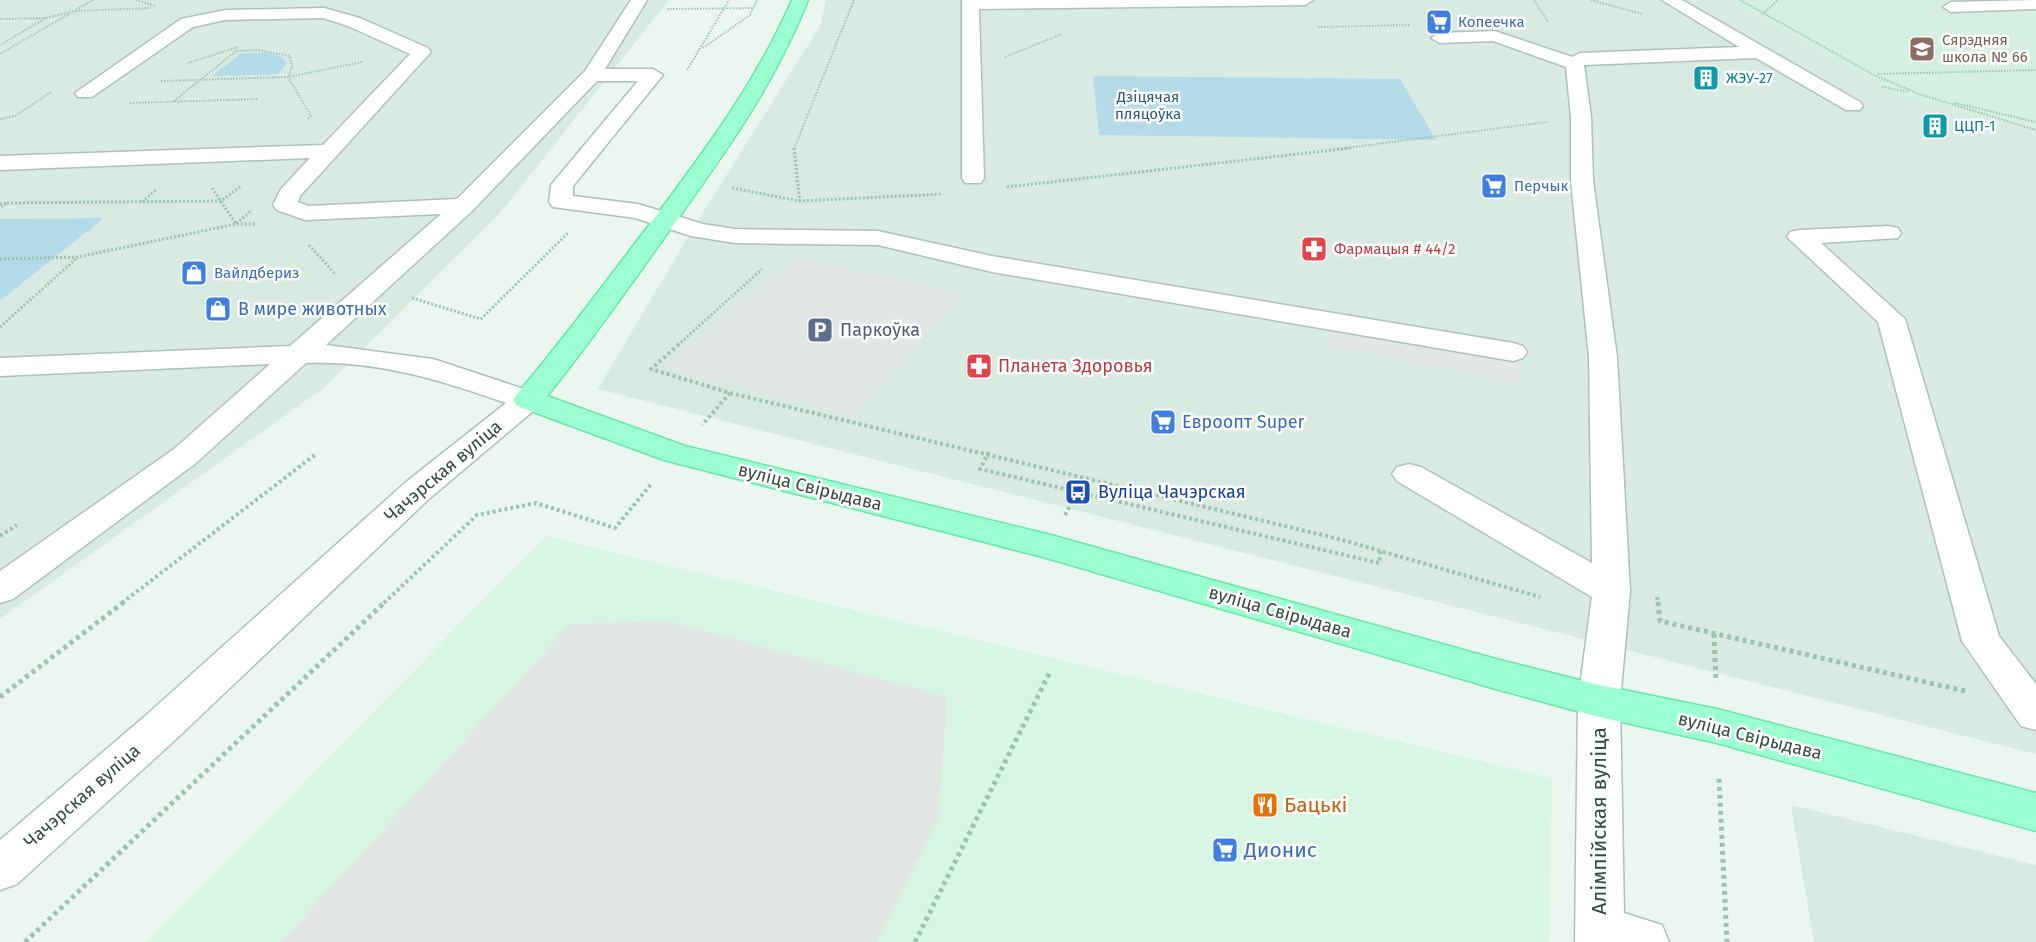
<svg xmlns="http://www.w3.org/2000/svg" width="2036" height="942" viewBox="0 0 2036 942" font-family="'Fira Sans',sans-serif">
  <rect width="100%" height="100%" fill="#ebf6f1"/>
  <g fill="#d9eae2">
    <polygon points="0,0 669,0 500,213 325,387 0,619"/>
    <polygon points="826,0 2036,0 2036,754 598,389 689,235 820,26"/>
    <polygon points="1791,805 2036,865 2036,942 1814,942"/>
  </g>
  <polygon fill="#d7f7e4" points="546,536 1552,778 1549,942 147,942"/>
  <polygon fill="#d5efe3" points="1803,0 2036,0 2036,129 1893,95 1723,2"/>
  <g fill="#b4dbea">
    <path d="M242 53C256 53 277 50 287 63L278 74 212 76Z"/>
    <polygon points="1093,76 1400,79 1436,140 1099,135"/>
    <polygon points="104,218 1,300 0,300 0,219"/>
  </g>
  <g fill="#e2e7e5">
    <polygon points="794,258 962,294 854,415 667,367"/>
    <polygon points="1331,327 1523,364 1519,382 1327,345"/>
    <polygon points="668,621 947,697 939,816 877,942 281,942 570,624"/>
  </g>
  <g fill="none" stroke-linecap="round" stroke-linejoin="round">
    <defs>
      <g id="minor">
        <path d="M631 0H647L605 69H653L663 75 573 186V196L638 204 703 224 735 229 878 231 992 256 1513 343 1523 346 1527 352 1523 358 1513 361 992 272 878 245 735 243 691 236 635 218 553 207 549 202 551 185 638 81H597L472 211 326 345 433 359 539 394 543 400 539 406 430 498 174 741 17 884 0 890V840L144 717 406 482 506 403C441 380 376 360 306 363L196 463 13 599 0 603V571L174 449 270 364 0 376V358L290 346 441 214 305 220 277 210 273 205 281 189 310 158 0 170V156L323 145 410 54 348 26 323 18 225 20 193 27 92 97H78L75 93 181 19 225 10 324 8 360 18 428 48 431 52 300 196 298 202 308 206 457 199 585 71Z"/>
        <polygon points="962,0 1313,0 1305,5 979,9 984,178 981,183 965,183 962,178"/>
        <polygon points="1662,0 1682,0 1860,102 1863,106 1860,110 1846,110 1756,58 1584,65 1591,117 1593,181 1617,357 1630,591 1620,701 1624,913 1662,925 1669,942 1575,942 1578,701 1592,597 1397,481 1392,474 1397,467 1409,464 1421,467 1592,563 1589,357 1571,181 1571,117 1566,67 1493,41 1440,43 1431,38 1440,33 1495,31 1572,57 1580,53 1739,47"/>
        <polygon points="2036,0 2036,9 1951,12 1943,7 1951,2"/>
        <polygon points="1889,226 1898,228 1901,233 1898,238 1821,243 1905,319 1999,636 2036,684 2036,730 2021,726 1962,641 1878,322 1787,237 1790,232 1799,230"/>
      </g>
      <path id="major" d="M792 0H808C774 86 723 156 669 231 629 287 590 343 547 396L685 446 1047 534 1496 659 1599 685 1717 709 2036 793V831L1717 743 1599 717 1496 689 1043 557 664 460 517 406 513 400 517 394C564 339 606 281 650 224 705 150 755 85 792 0Z"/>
    </defs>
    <use href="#minor" stroke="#adc2b7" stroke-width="3"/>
    <use href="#major" stroke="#69e6ab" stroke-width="3"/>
    <g stroke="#9ec4b0" stroke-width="2" stroke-dasharray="1.5 1.5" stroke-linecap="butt">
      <polyline points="136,0 156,6"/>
      <polyline points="1534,0 1548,22"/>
      <polyline points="1591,0 1642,14"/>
      <polyline points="1740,0 1874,75 1919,94 2036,130"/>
      <polyline points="667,9 753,8"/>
      <polyline points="76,10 93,0"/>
      <polyline points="1763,14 1778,0"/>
      <polyline points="46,18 75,11 151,8"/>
      <polyline points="0,19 46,18 0,45"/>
      <polyline points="1318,27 1410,25"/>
      <polyline points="703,48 750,15 757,0"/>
      <polyline points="0,54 69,14"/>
      <polyline points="1005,57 1062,34"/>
      <polyline points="188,63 238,47"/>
      <polyline points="687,70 729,0"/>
      <polyline points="1878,74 2036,70"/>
      <polyline points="161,81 288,77 362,62"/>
      <polyline points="1882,87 1909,92"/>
      <polyline points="174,101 236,51 257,50 290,56 292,67 288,77 311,116 307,120"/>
      <polyline points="130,103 258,99"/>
      <polyline points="1955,103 2036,122"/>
      <polyline points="0,119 15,116 51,92"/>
      <polyline points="794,149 854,0"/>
      <polyline points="1338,149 1547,122"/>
    </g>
    <g stroke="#9ec4b0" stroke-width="3" stroke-dasharray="2 2" stroke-linecap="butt">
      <polyline points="794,148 800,203"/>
      <polyline points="1007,187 1351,148"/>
      <polyline points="212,188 236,224 252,210"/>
      <polyline points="732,188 800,201 943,194"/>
      <polyline points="142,202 157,189"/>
      <polyline points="7,203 221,201 241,186"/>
      <polyline points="0,204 7,203 0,208"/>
      <polyline points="309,245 336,275"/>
      <polyline points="0,259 78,257 236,224 257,224"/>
      <polyline points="412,298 481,319 568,233"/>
      <polyline points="0,327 78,257"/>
      <polyline points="678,345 762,269"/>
    </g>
    <g stroke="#9ec4b0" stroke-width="4" stroke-dasharray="3 3" stroke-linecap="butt">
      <polyline points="679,344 651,369 730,393 702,425"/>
      <polyline points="730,393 1339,539 1540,597"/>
      <polyline points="989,452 980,469 1379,563 1381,550"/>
      <polyline points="1065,515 1078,492"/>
      <polyline points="0,536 17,525"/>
      <polyline points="1657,597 1658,603"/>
      <polyline points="122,603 316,454"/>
      <polyline points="384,603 477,515 536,503 615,528 652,483"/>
    </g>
    <g stroke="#9ec4b0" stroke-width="5" stroke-dasharray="4 4" stroke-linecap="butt">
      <polyline points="1658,602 1660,621 1965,691"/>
      <polyline points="1714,634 1716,682"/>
      <polyline points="0,697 124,602"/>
      <polyline points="1719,779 1727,942"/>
      <polyline points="25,942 385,602"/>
      <polyline points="915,942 1050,672"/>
    </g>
    <use href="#minor" fill="#fff" fill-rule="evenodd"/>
    <use href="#major" fill="#9bffd1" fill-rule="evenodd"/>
  </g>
  <defs>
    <symbol id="supermarket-square" viewBox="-11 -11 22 22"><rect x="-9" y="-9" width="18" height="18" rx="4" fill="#3f7fe0" stroke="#fff"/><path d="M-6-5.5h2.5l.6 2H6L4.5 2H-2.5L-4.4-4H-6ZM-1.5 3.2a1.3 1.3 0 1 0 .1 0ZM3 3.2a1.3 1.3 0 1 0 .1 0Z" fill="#fff"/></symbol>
    <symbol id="school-square" viewBox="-11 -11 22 22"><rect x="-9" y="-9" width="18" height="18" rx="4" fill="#8d6e63" stroke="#fff"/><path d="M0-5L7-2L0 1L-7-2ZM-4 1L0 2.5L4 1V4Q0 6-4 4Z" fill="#fff"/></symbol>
    <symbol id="building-square" viewBox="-11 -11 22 22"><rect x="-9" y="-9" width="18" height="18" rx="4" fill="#0f9aa8" stroke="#fff"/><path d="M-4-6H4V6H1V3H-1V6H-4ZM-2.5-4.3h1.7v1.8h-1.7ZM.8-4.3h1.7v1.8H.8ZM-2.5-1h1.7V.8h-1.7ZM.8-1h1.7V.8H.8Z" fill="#fff"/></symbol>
    <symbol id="pharmacy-square" viewBox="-11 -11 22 22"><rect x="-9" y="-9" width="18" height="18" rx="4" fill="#e0444e" stroke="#fff"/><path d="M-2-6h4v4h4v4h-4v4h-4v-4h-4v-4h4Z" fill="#fff"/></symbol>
    <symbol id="shop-square" viewBox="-11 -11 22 22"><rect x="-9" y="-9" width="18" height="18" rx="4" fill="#3f7fe0" stroke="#fff"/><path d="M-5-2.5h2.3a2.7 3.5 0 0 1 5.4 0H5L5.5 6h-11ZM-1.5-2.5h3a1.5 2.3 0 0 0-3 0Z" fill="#fff"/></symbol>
    <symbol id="parking-square" viewBox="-11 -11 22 22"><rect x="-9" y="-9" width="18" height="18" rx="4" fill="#5c6f8a" stroke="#fff"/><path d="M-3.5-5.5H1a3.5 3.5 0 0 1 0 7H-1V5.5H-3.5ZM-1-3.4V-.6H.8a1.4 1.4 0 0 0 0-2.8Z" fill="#fff"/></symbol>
    <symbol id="bus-square" viewBox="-11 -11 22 22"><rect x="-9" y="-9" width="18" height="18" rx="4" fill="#1a4fb4" stroke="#fff"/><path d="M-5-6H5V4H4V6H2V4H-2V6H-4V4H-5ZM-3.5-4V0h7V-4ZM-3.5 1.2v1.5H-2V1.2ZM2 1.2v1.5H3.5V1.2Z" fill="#fff"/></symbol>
    <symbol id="restaurant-square" viewBox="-11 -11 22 22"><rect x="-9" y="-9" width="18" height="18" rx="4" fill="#e8710a" stroke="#fff"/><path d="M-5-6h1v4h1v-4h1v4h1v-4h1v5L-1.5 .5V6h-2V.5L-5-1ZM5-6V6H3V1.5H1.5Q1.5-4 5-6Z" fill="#fff"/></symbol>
  </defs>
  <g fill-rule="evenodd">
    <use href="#supermarket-square" x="1424" y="7" width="30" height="30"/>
    <use href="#school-square" x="1907" y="34" width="30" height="30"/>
    <use href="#building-square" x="1691" y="63" width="30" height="30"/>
    <use href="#building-square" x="1920" y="111" width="30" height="30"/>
    <use href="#supermarket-square" x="1479" y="171" width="30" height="30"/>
    <use href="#pharmacy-square" x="1299" y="234" width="30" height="30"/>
    <use href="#shop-square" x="179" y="258" width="30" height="30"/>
    <use href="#shop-square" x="203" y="294" width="30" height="30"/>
    <use href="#parking-square" x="805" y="315" width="30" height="30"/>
    <use href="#pharmacy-square" x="964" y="351" width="30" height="30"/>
    <use href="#supermarket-square" x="1148" y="407" width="30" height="30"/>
    <use href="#bus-square" x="1063" y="477" width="30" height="30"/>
    <use href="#restaurant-square" x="1250" y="790" width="30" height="30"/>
    <use href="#supermarket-square" x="1210" y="835" width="30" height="30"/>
  </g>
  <g text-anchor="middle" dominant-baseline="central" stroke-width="5" stroke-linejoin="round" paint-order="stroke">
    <g font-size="15" fill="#366cbe" stroke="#fff" text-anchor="start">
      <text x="1458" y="22">Копеечка</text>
      <text x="1514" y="186">Перчык</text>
      <text x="214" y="273">Вайлдбериз</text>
    </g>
    <g font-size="15" fill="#785e54" stroke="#fff" text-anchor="start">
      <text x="1942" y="40">Сярэдняя<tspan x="1942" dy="17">школа № 66</tspan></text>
    </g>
    <g font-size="15" fill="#0d838f" stroke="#fff" text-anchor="start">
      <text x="1726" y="78">ЖЭУ-27</text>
      <text x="1954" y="126">ЦЦП-1</text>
    </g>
    <g font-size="15" fill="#2a587e" stroke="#fff">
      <text x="1148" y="97">Дзіцячая<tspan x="1148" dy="17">пляцоўка</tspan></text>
    </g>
    <g font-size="15" fill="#be3a42" stroke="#fff" text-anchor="start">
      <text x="1334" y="249">Фармацыя # 44/2</text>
    </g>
    <g font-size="18" fill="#366cbe" stroke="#fff" text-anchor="start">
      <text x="238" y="309">В мире животных</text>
      <text x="1182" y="422">Евроопт Super</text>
    </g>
    <g font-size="18" fill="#4e5e75" stroke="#fff" text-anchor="start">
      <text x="840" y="330">Паркоўка</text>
    </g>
    <g font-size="18" fill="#be3a42" stroke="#fff" text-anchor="start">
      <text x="998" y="366">Планета Здоровья</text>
    </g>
    <g font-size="18" fill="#384a40" stroke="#fff">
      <text transform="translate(443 471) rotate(-40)">Чачэрская вуліца</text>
      <text transform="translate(810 487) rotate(14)">вуліца Свірыдава</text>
      <text transform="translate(1280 612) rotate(16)">вуліца Свірыдава</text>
      <text transform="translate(1750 736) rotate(14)">вуліца Свірыдава</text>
      <text transform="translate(82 796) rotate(-41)">Чачэрская вуліца</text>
    </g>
    <g font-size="18" fill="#164399" stroke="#fff" text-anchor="start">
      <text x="1098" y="492">Вуліца Чачэрская</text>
    </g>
    <g font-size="21" fill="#c56008" stroke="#fff" text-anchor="start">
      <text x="1284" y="805">Бацькі</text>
    </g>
    <g font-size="21" fill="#384a40" stroke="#fff">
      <text transform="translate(1599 821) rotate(-90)">Алімпійская вуліца</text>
    </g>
    <g font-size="21" fill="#366cbe" stroke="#fff" text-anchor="start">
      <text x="1244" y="850">Дионис</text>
    </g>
  </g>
</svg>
